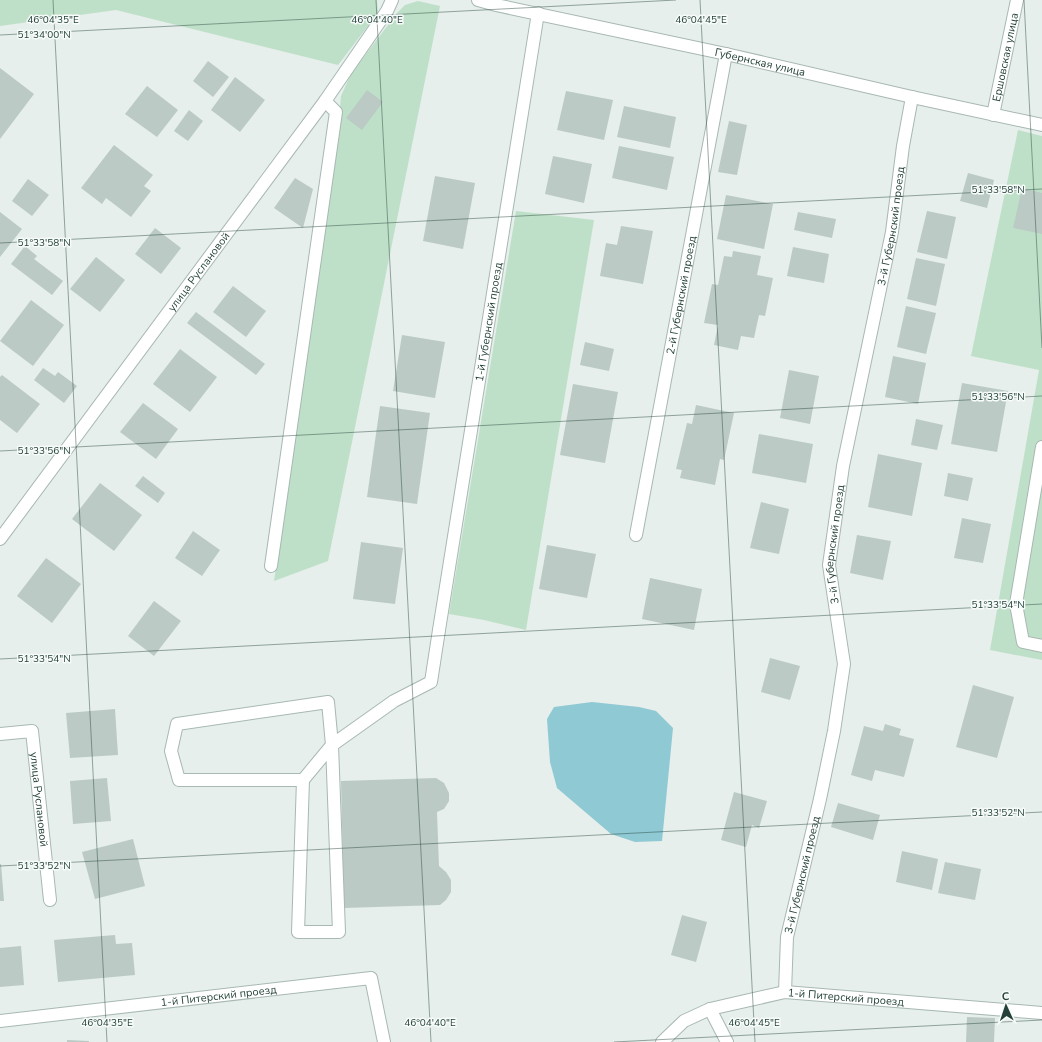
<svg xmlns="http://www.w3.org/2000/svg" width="1042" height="1042" viewBox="0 0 1042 1042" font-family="'Nunito Sans',sans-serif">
  <rect width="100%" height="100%" fill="#e6efeb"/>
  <g fill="#bfe0c8">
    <polygon points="0,0 377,0 378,13 338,65 116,10 0,26"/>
    <polygon points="418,1 440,6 328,561 274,581 336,155 341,96 351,74 397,13 405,5"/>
    <polygon points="1018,130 1042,136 1042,660 990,650 1039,370 971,356"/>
    <polygon points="516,211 594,220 526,630 484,620 449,614"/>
  </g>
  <polygon fill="#8ec9d4" points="592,702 639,707 656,711 673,728 662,841 635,842 611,834 557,788 550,762 547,719 554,707"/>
  <g fill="#bbcac4">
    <polygon points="208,61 229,77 213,97 193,81"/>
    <polygon points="0,68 34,94 0,139"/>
    <polygon points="235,77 265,100 240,132 211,110"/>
    <polygon points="147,86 178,110 157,137 125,114"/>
    <polygon points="367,90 383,102 362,130 346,118"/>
    <polygon points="566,91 613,100 604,140 557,130"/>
    <polygon points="624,106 676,117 670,148 617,137"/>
    <polygon points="189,110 203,121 188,141 174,131"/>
    <polygon points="729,121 747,125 737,175 718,172"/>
    <polygon points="114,145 153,175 144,186 151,191 131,217 106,198 102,204 81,188"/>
    <polygon points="619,146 674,157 667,190 612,178"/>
    <polygon points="553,156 592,164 584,203 545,194"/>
    <polygon points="968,173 994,180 987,208 960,201"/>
    <polygon points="435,176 475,183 463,249 423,241"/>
    <polygon points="295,178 313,189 303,228 274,208"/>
    <polygon points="28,179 49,195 32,216 12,201"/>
    <polygon points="1022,188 1042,193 1042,234 1013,228"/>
    <polygon points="726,195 773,204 764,249 717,239"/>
    <polygon points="927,211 956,217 947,259 917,252"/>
    <polygon points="0,212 22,229 0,257"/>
    <polygon points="798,212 836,219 832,238 794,230"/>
    <polygon points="621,226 653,231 643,284 600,276 606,243 617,245"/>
    <polygon points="155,228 181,248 161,274 135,254"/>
    <polygon points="25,246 37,256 34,259 63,281 52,295 11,264"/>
    <polygon points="793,247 829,254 824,283 787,276"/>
    <polygon points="733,251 761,256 757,275 773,278 765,316 759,315 754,338 741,336 738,350 714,345 718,325 704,323 712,284 718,285 724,256 732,257"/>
    <polygon points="96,257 125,280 100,312 70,289"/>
    <polygon points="916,258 945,264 936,306 907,299"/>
    <polygon points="233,286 266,311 246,337 213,312"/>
    <polygon points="31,300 64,325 33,366 0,341"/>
    <polygon points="906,306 936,313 926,354 897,347"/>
    <polygon points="196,312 265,364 256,375 187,323"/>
    <polygon points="402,335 445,342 435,398 393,391"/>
    <polygon points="585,342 614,349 609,371 580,365"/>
    <polygon points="180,349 217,377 190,412 153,384"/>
    <polygon points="893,356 926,363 918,404 885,397"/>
    <polygon points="43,368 55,376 58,372 77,386 64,403 34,380"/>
    <polygon points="789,370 819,376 810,424 780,418"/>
    <polygon points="2,375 40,404 17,433 0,420 0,377"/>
    <polygon points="962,383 1008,391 997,452 951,444"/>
    <polygon points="573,384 618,392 605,463 560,455"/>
    <polygon points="143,403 178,429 156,459 120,432"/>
    <polygon points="696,405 734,413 724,460 720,459 715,485 680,478 682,470 676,469 687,423 692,424"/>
    <polygon points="380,406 430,413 417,504 367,497"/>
    <polygon points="916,419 943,425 937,450 911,445"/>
    <polygon points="759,434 813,444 806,483 752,473"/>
    <polygon points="878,454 922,463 912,516 868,507"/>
    <polygon points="948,473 973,478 968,501 944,496"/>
    <polygon points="143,476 165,493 158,503 135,486"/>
    <polygon points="100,483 142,515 114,551 72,519"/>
    <polygon points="761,502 789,509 779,554 750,548"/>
    <polygon points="962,518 991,524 983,563 954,558"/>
    <polygon points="193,531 220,550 202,576 175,558"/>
    <polygon points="857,535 891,541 883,580 850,573"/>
    <polygon points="361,542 403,548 395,604 353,599"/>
    <polygon points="547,545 596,554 587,598 539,589"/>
    <polygon points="46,558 81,584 52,623 17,596"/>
    <polygon points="650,578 702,589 694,630 642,619"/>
    <polygon points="154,601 181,621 154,656 128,636"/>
    <polygon points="770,658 800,666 790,700 761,692"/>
    <polygon points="973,685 1014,697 997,758 956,747"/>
    <polygon points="115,709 118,755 70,758 66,713"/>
    <polygon points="885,724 901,729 899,735 914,739 904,777 875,770 872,781 851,775 864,726 883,731"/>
    <polygon points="107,778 111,821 73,824 70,781"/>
    <polygon points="436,778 444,783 449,793 449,801 444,809 437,812 439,866 446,872 451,880 451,892 446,900 440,905 344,908 341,781"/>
    <polygon points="734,792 767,801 759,828 752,825 746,847 721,840"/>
    <polygon points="838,803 880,815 873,840 831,827"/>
    <polygon points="133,839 145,886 95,899 82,852"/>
    <polygon points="902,851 938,859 932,890 896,882"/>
    <polygon points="945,862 981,869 975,900 938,893"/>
    <polygon points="0,864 1,864 4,901 0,901"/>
    <polygon points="682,915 707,922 696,962 671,955"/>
    <polygon points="115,935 116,944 132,943 135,975 58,982 54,940"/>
    <polygon points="21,946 24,985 0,987 0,948"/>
    <polygon points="967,1017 995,1018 994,1042 966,1042"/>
    <polygon points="67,1040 89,1041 89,1042 67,1042"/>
  </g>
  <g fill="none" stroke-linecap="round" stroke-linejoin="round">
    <defs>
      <g id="service">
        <polyline points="271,566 336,112 325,101"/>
        <polyline points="303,780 179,780 171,751 177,724 328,702 332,745 339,932 298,932 303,780 332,745 394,701 431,682 439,630"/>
        <polyline points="710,1009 727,1042"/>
      </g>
      <g id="minor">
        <path id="s1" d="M993 115 1017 0"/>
        <polyline points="1042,447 1016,604 1023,642 1042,646"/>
        <path id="s2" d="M636 535 726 54"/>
        <path id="s3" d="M0 539 325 101 387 11 392 0"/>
        <path id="s4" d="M439 630 538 13"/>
        <path id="s5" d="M0 734 32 731 50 900"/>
        <path id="s6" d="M785 992 787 937 820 799 834 731 844 664 829 565 843 466 892 232 903 146 912 97"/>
        <path id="s7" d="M0 1021 371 978 384 1042"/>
        <path id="s8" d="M662 1042 684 1021 710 1009 785 992 1042 1013"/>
      </g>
      <g id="tertiary">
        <path id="s9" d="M478 0 496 5 726 54 912 97 1042 125"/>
      </g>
    </defs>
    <use href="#service" stroke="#a8b8b2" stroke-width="14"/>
    <use href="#minor" stroke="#a8b8b2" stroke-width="14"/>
    <use href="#tertiary" stroke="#a8b8b2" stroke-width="14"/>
    <use href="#service" stroke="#fff" stroke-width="12"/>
    <use href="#minor" stroke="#fff" stroke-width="12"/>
    <use href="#tertiary" stroke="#fff" stroke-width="12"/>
  </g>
  <path fill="none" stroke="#24423a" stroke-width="1" stroke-opacity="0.45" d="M53 0 107 1042M376 0 431 1042M700 0 755 1042M1024 0 1042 348M0 35 676 0M0 243 1042 189M0 451 1042 396M0 659 1042 604M0 866 1042 812M614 1042 1042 1020"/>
  <g text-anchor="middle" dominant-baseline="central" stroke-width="3" stroke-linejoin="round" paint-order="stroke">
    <g font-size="11" fill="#24423a" stroke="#f7fbf9">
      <text stroke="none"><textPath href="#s1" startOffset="59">Ершовская улица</textPath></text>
      <text stroke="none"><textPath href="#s9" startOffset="289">Губернская улица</textPath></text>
      <text stroke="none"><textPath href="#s6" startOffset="779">3-й Губернский проезд</textPath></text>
      <text stroke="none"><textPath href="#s3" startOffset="333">улица Руслановой</textPath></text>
      <text stroke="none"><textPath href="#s2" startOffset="244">2-й Губернский проезд</textPath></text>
      <text stroke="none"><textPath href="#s4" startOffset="312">1-й Губернский проезд</textPath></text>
      <text stroke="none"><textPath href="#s6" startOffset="455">3-й Губернский проезд</textPath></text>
      <text stroke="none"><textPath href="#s5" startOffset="101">улица Руслановой</textPath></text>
      <text stroke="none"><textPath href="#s6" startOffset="119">3-й Губернский проезд</textPath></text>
      <text stroke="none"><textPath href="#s7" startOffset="220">1-й Питерский проезд</textPath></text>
      <text stroke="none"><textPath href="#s8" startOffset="197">1-й Питерский проезд</textPath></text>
    </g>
  </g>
  <g font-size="10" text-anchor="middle" fill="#24423a" stroke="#f7fbf9" stroke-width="3" stroke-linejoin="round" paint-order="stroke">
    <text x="53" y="23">46°04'35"E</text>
    <text x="377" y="23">46°04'40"E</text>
    <text x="701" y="23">46°04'45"E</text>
    <text x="44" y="38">51°34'00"N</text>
    <text x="998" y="193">51°33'58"N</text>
    <text x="44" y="246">51°33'58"N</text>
    <text x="998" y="400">51°33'56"N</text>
    <text x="44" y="454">51°33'56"N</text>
    <text x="998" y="608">51°33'54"N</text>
    <text x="44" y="662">51°33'54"N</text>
    <text x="998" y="816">51°33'52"N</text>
    <text x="44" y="869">51°33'52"N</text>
    <text x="107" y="1026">46°04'35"E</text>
    <text x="430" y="1026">46°04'40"E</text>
    <text x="754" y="1026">46°04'45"E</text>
  </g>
  <g transform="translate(1006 1006) rotate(357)" stroke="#f7fbf9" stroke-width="3" paint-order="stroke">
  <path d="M0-3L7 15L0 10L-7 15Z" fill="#24423a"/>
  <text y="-6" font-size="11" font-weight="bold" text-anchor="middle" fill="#24423a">С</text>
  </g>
</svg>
